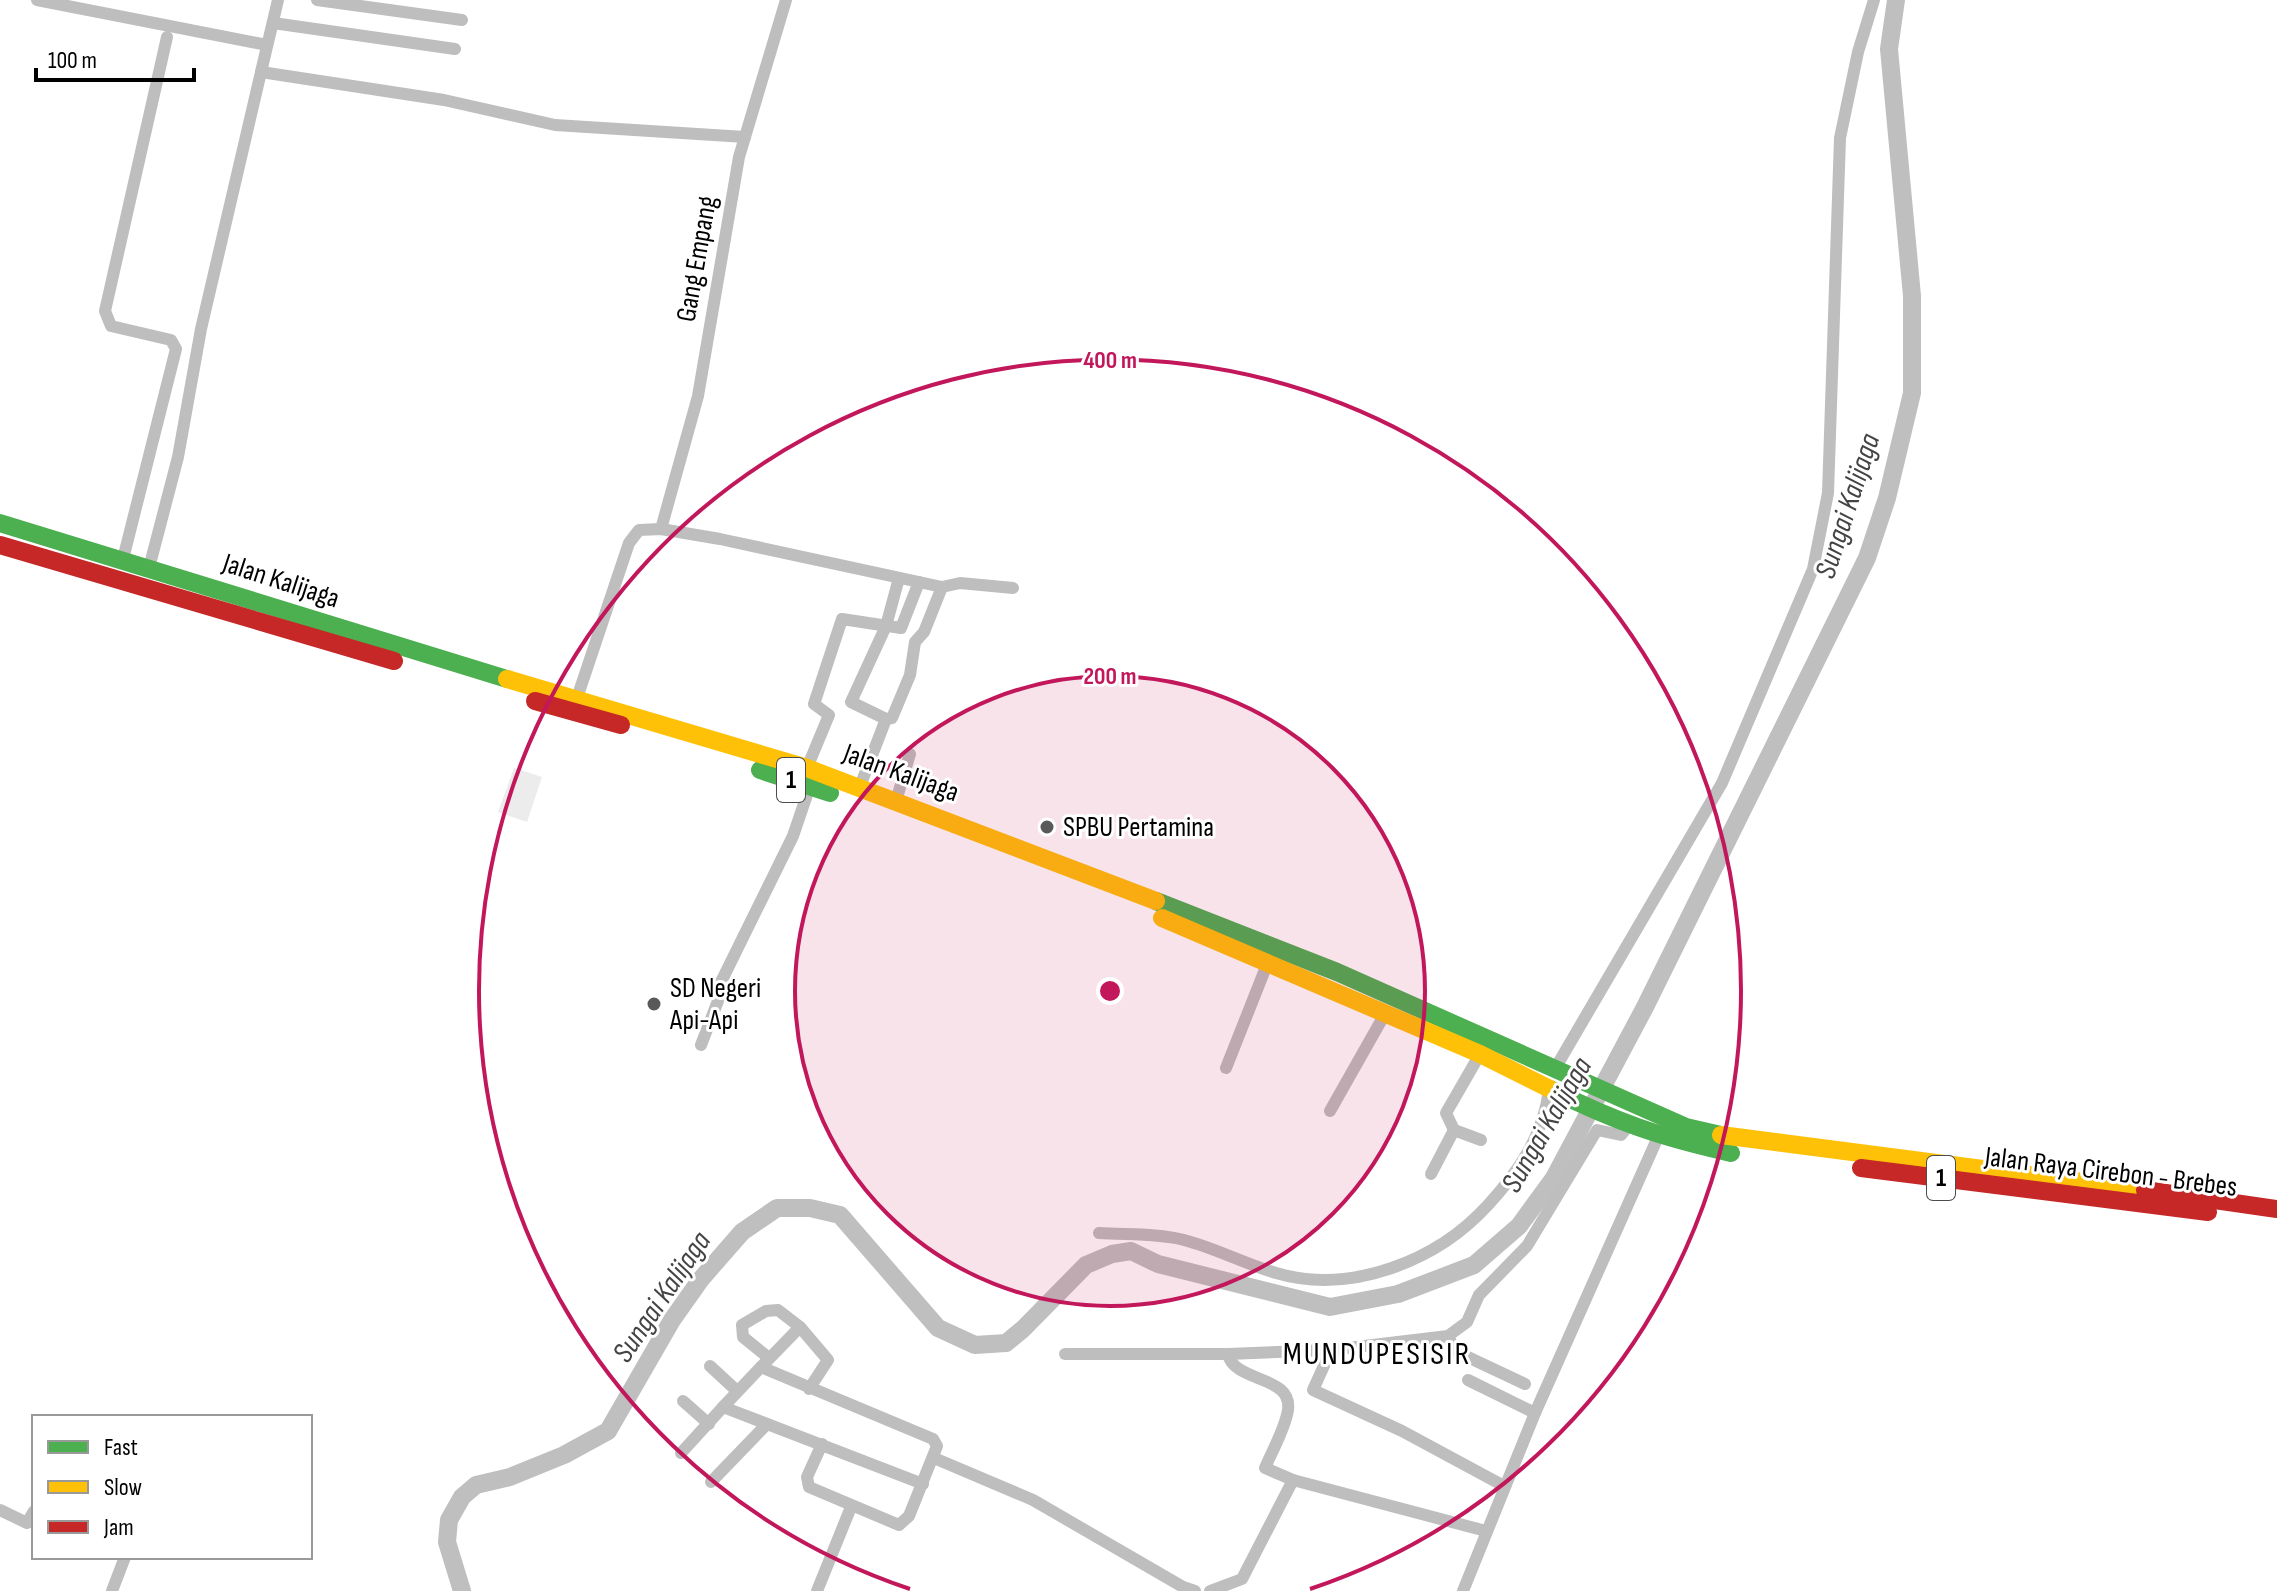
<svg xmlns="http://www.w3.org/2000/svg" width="2277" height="1591" viewBox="0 0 2277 1591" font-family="'Sofia Sans Condensed',sans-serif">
  <rect width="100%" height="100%" fill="#fff"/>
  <polygon fill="#ececec" points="514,768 542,777 527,822 498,812"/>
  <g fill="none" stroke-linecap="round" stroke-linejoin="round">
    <polyline stroke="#bfbfbf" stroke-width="18" points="462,1591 447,1542 449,1520 462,1497 476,1485 510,1477 564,1455 608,1431 672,1320 701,1279 742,1232 777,1208 810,1208 840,1215 938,1328 975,1345 1006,1343 1023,1329 1086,1265 1112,1254 1131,1251 1158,1264 1330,1307 1398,1294 1474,1265 1519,1226 1554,1178 1645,1007 1867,558 1887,498 1912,393 1912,296 1889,49 1896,0"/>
    <g stroke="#bebebe" stroke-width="12">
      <polyline points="37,0 267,45"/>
      <polyline points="278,0 261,72 444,100 555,125 745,137"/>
      <polyline points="317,0 462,20"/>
      <polyline points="273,23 455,49"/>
      <polyline points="661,529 698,396 739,157 786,0"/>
      <polyline points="123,559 176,349 171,340 111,326 105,311 167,37"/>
      <polyline points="149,568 178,457 201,329 261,72"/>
      <polyline points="577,698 629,543 639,530 661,529 720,539 942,587 960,583 1013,588"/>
      <polyline points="886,719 851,702 886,626 899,578"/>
      <polyline points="807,768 829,715 814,704 842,619 901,628 919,582"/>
      <polyline points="859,789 886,719 892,718 910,675 915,642 924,632 942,587"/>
      <polyline points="896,801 910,754"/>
      <polyline points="701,1045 721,993 721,982 793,836 810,786"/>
      <polyline points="1480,1054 1446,1113 1454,1130 1481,1140"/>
      <polyline points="1556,1067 1722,783 1813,569 1828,493 1840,138 1858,52 1874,0"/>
      <polyline points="1226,1068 1268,962"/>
      <polyline points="1330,1111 1386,1012"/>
      <polyline points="1431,1174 1454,1130"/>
      <path d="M1099 1233C1126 1235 1157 1233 1184 1240 1215 1248 1245 1264 1276 1273 1351 1295 1437 1261 1488 1205 1519 1171 1544 1135 1549 1089"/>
      <polyline points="1448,1336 1455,1351 1525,1384"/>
      <polyline points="1331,1350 1313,1390 1402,1431 1504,1486"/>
      <polyline points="1065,1354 1228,1354"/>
      <polyline points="769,1358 743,1337 742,1325 766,1311 778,1310 800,1327"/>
      <polyline points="710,1366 737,1391"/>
      <polyline points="761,1367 723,1407 923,1484"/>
      <polyline points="1468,1380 1535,1413"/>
      <polyline points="809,1389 828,1360 800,1327 761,1367 933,1439 937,1446 909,1516 899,1525 809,1487 807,1477 822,1444"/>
      <polyline points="683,1401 709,1424"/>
      <polyline points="681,1453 723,1407"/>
      <polyline points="934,1458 1033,1500 1183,1587 1195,1591"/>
      <polyline points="711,1482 767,1424"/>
      <polyline points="0,1510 27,1523 34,1511"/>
      <path d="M1486 1531 1293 1480 1265 1468C1272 1451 1285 1429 1288 1410 1293 1375 1234 1383 1228 1354L1331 1350 1448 1336 1467 1322 1479 1295 1527 1246 1597 1130 1621 1135 1628 1126"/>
      <polyline points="112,1591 125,1557"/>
      <polyline points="817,1591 851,1507"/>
      <polyline points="1210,1591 1242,1579 1293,1480"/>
      <polyline points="1463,1591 1535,1413 1658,1137"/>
    </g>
    <g stroke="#4caf50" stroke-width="18">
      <polyline points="0,523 507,679"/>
      <polyline points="760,770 830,793"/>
      <polyline points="1156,901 1337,972 1686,1127 1721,1135"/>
      <path d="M1550 1089C1616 1122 1660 1137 1731 1153"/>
    </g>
    <g stroke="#ffc107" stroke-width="18">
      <polyline points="507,679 807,768 1156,901"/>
      <polyline points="1162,918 1480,1054 1550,1089"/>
      <polyline points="1721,1135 2145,1190"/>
    </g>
    <g stroke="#c62828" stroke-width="18">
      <polyline points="0,545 394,661"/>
      <polyline points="535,701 621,725"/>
      <polyline points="1861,1168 2208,1212"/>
      <polyline points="2145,1190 2277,1209"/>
    </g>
  </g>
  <circle cx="1110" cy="991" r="315" fill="#c2185b" fill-opacity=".12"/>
  <g fill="none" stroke="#c2185b" stroke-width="4">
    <circle cx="1110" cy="991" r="315"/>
    <path d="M910 1589A631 631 0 1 1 1310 1589"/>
  </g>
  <g fill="#595959" stroke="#fff" stroke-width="3">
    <circle cx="1047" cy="827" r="8"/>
    <circle cx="654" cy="1004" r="8"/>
  </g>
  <g text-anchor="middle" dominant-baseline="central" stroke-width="6" stroke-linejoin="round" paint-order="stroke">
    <g fill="#fff" stroke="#4c4c4c" stroke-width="2">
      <rect x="777" y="758" width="28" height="44" rx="6"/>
      <rect x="1927" y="1156" width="28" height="44" rx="6"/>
    </g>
    <g font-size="26" font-weight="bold" fill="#000">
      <text x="791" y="780">1</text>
      <text x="1941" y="1178">1</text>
    </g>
    <g font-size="28" fill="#000" stroke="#fff">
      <text transform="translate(697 259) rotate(-80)">Gang Empang</text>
      <text transform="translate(281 581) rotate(18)">Jalan Kalijaga</text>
      <text transform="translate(901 773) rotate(20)">Jalan Kalijaga</text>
      <text transform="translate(2111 1172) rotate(7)">Jalan Raya Cirebon - Brebes</text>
    </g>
    <g font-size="28" fill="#000" stroke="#fff" text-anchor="start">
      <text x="1063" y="827">SPBU Pertamina</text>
      <text x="670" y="988">SD Negeri<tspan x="670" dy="32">Api-Api</tspan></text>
    </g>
    <g font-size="30" font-style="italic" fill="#444" stroke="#fff">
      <text transform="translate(1848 506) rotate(-72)">Sungai Kalijaga</text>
      <text transform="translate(1547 1125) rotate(-60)">Sungai Kalijaga</text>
      <text transform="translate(662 1297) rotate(-56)">Sungai Kalijaga</text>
    </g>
    <g font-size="32" letter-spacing="2" fill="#000" stroke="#fff">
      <text x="1377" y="1354">MUNDUPESISIR</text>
    </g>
  </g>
  <circle cx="1110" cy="991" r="12" fill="#c2185b" stroke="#fff" stroke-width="4"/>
  <g font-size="24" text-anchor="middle" font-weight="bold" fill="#c2185b" stroke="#fff" stroke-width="6" stroke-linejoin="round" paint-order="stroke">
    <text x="1110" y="368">400 m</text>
    <text x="1110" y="684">200 m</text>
  </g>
  <rect x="32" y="1415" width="280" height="144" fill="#ffffff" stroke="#999999" stroke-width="2"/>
  <rect x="48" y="1441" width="40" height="12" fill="#4caf50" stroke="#999999" stroke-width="2"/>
  <text x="104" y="1455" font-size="24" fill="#000000">Fast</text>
  <rect x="48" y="1481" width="40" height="12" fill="#ffc107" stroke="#999999" stroke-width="2"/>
  <text x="104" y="1495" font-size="24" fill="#000000">Slow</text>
  <rect x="48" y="1521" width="40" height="12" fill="#c62828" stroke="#999999" stroke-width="2"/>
  <text x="104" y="1535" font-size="24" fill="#000000">Jam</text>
  <path d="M36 68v12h158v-12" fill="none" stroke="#000000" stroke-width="4"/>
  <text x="48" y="68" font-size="24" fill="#000000" stroke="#ffffff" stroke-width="6" paint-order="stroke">100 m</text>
</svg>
